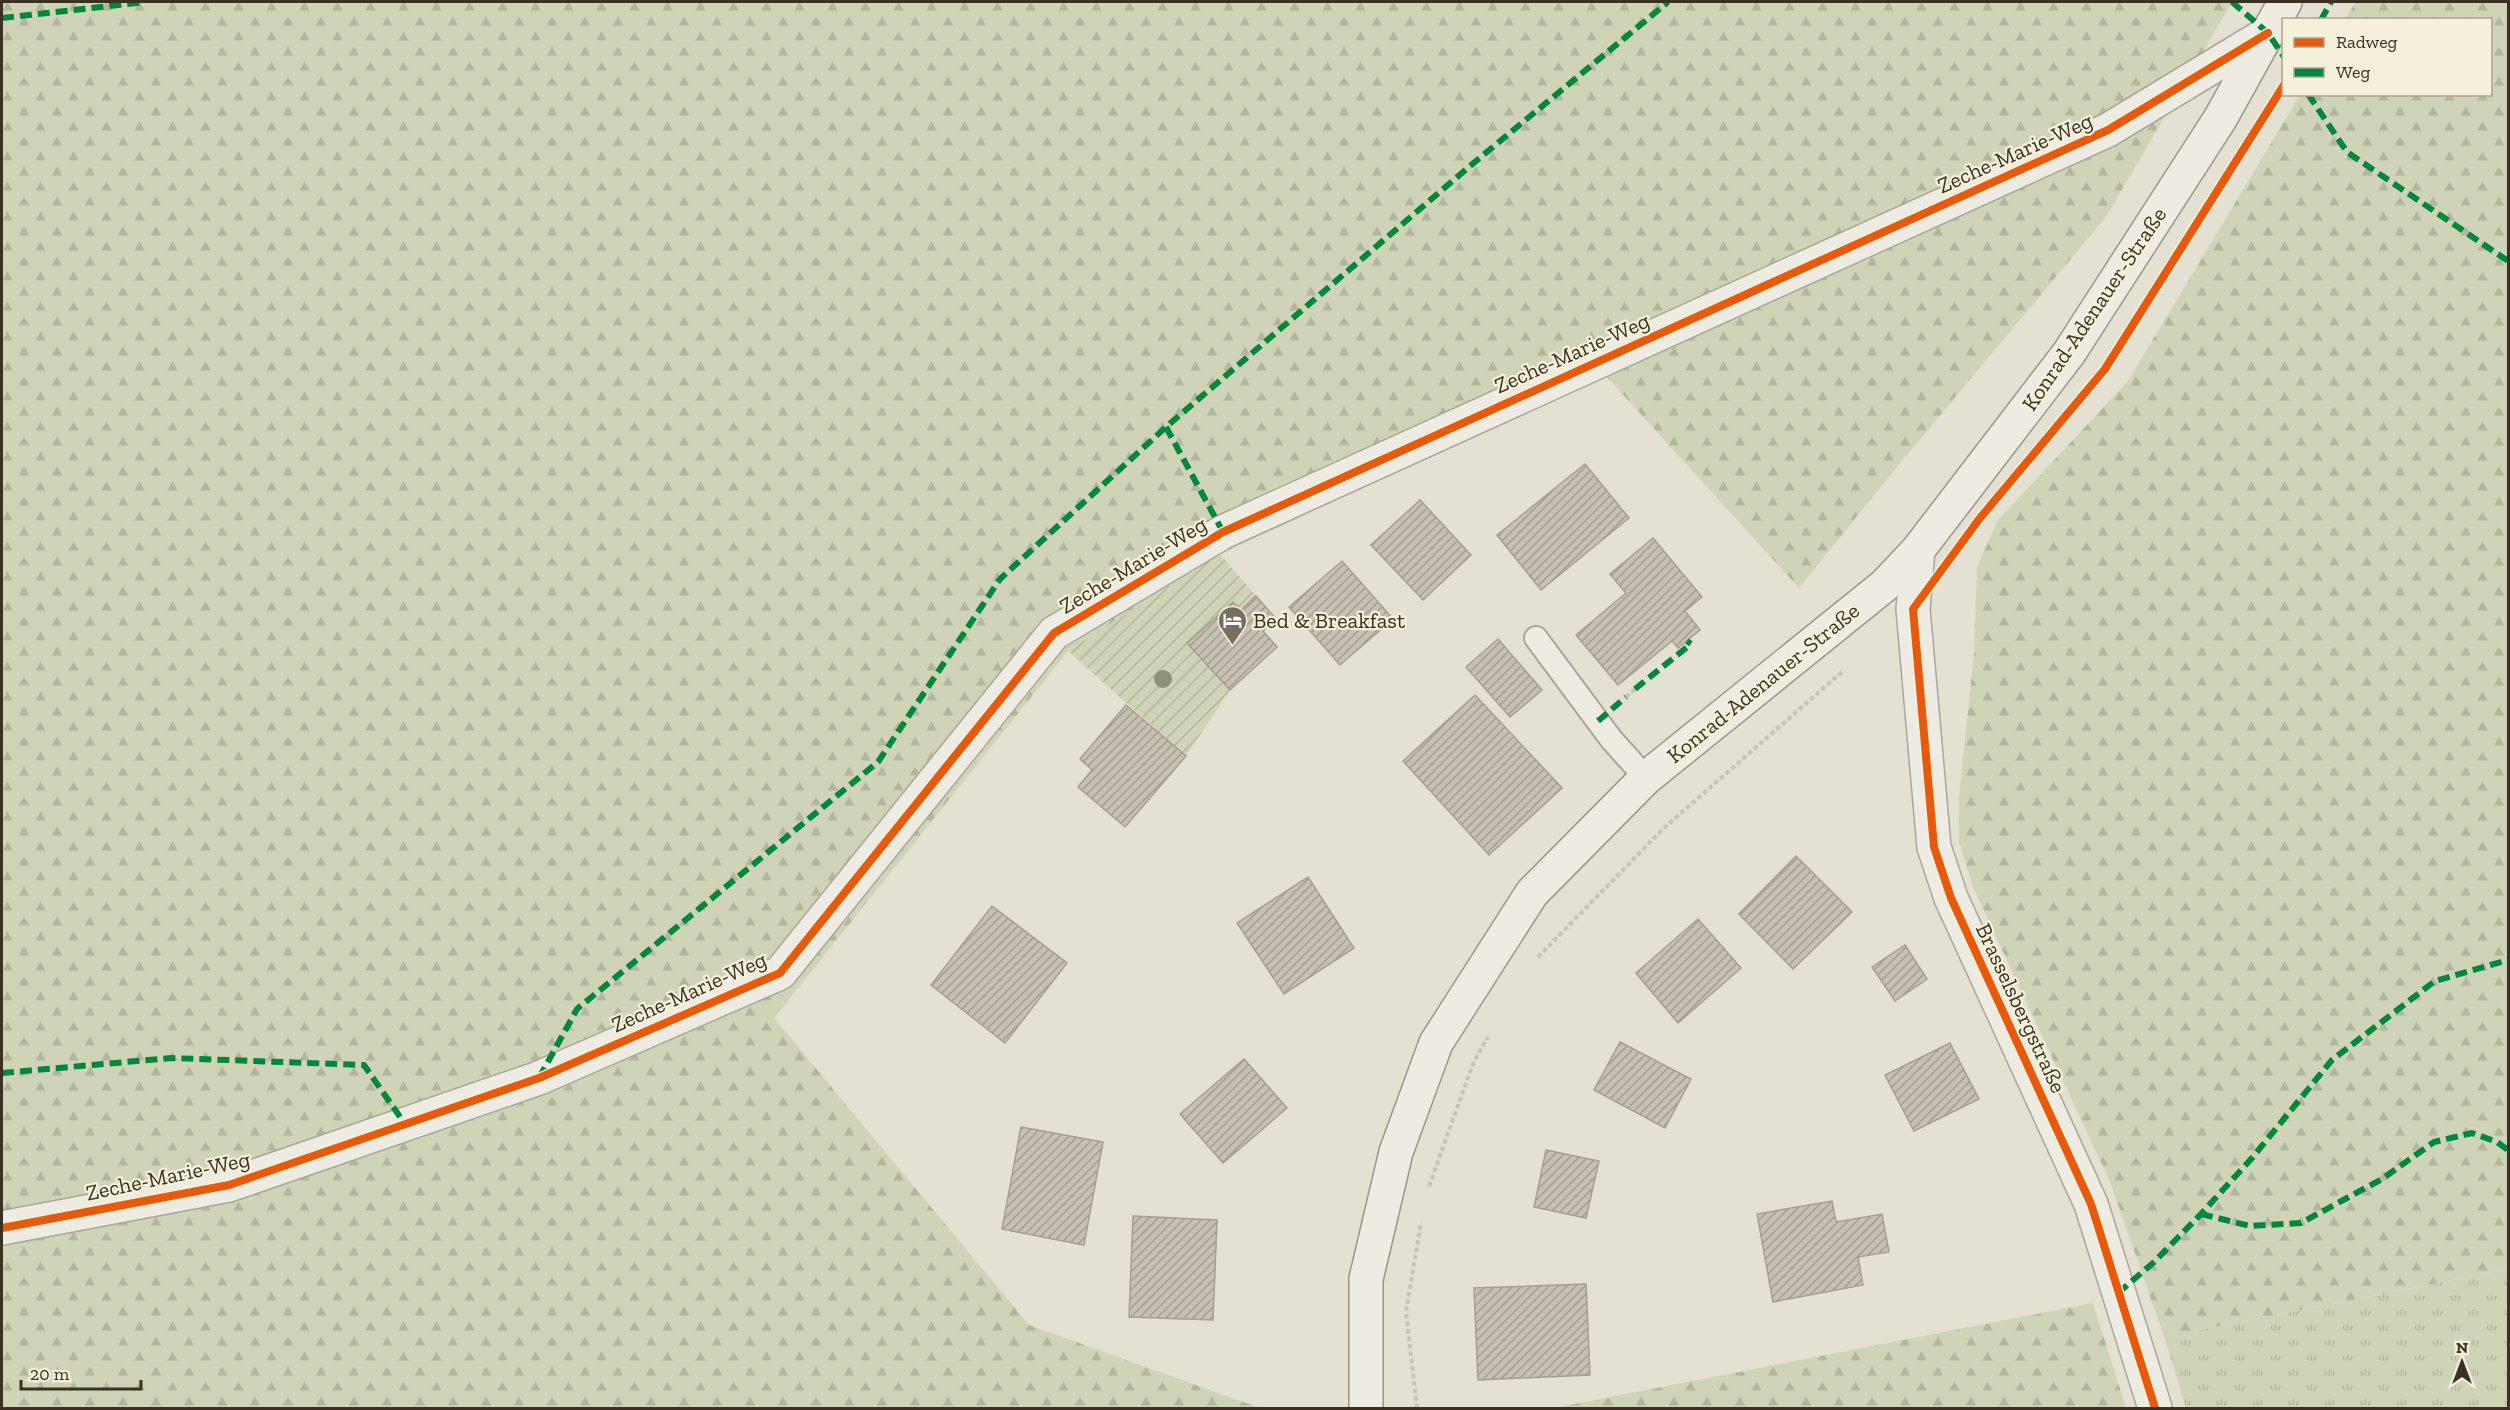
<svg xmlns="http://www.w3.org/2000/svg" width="2510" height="1410" viewBox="0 0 2510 1410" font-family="'Zilla Slab',serif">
  <defs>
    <pattern id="grass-tufts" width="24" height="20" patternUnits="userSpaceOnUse" patternTransform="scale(1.5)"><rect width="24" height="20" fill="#cfd4b6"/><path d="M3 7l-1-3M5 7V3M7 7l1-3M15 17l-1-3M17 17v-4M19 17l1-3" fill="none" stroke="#b2b69c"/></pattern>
    <pattern id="forest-firs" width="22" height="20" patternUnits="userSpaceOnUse" patternTransform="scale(1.5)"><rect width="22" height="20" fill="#cfd4b6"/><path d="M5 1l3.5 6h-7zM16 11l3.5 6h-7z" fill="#b2b69c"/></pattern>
    <pattern id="garden-furrows" width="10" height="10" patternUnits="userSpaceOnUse" patternTransform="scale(1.5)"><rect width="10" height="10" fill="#cfd4b6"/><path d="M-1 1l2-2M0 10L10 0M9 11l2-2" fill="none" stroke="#b2b69c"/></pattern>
    <pattern id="building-hatch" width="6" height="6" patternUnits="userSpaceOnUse" patternTransform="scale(1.5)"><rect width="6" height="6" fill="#c8c1b3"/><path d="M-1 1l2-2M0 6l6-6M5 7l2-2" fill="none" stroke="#a39d91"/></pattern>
  </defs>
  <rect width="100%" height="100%" fill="#e4e1d2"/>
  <polygon fill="url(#grass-tufts)" points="2508,1269 2508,1408 2186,1408 2164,1337"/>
  <g fill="url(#forest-firs)">
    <polygon points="2,2 2232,2 2106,217 1896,468 1799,588 1606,376 1220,554 1068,651 774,1018 1029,1325 1260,1408 2,1408"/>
    <polygon points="2356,2 2508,2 2508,1269 2164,1337 2111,1184 1973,887 1959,842 1959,797 1974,654 1977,567 1998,520 2128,381 2300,95 2490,94 2490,20 2345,19"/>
    <polygon points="2093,1303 2126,1408 1554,1408"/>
  </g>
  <polygon fill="url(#garden-furrows)" points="1220,554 1256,596 1241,610 1232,602 1187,643 1230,690 1186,756 1068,651"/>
  <g fill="url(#building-hatch)" stroke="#a59e91" stroke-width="1.5">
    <polygon points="1585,464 1629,518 1541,590 1497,535"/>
    <polygon points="1420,500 1471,555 1423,600 1371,545"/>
    <polygon points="1653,538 1702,597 1685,611 1700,630 1678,648 1672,641 1618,685 1576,635 1626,593 1610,574"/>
    <polygon points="1342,561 1393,619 1340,665 1289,607"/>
    <polygon points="1256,596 1276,619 1263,631 1277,647 1230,690 1187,643 1233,602 1241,610"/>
    <polygon points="1498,639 1542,690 1510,717 1466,667"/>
    <polygon points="1475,695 1562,788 1489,855 1403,761"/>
    <polygon points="1126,705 1186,756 1125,827 1078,787 1092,770 1080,759"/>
    <polygon points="1796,856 1852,912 1793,969 1739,914"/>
    <polygon points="1308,877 1354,948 1284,994 1237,923"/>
    <polygon points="992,906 1067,963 1005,1043 931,985"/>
    <polygon points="1698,919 1741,968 1678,1023 1636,973"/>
    <polygon points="1905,945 1927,979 1895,1001 1872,967"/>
    <polygon points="1620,1042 1691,1079 1665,1128 1594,1090"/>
    <polygon points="1950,1043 1979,1099 1914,1131 1885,1075"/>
    <polygon points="1244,1059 1287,1108 1223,1163 1180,1114"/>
    <polygon points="1021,1127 1103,1142 1084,1245 1002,1229"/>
    <polygon points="1546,1150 1599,1161 1586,1218 1534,1207"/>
    <polygon points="1832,1201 1836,1222 1882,1214 1889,1252 1858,1257 1863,1285 1773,1302 1757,1214"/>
    <polygon points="1133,1216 1217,1220 1213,1320 1129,1317"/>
    <polygon points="1586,1284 1590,1375 1478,1380 1474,1288"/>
  </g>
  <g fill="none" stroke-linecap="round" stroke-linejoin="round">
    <defs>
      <polyline id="service" points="1536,638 1611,739 1646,778"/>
      <g id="minor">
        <polyline points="1918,550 1913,609 1934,847 1951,898 2091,1204 2155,1408"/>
        <polyline points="2,1228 229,1185 539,1078 780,973 1054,633 1223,532 2108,130 2268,33"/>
      </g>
      <polyline id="secondary" points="1366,1408 1366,1279 1396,1152 1436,1043 1532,893 1646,778 1885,585 1918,550 2069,353 2220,119 2285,2"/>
    </defs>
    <use href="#service" stroke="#aaa69a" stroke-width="26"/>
    <use href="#minor" stroke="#aaa69a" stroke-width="36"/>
    <use href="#secondary" stroke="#9a968a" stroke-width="36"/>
    <g stroke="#c6c3b9" stroke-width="4" stroke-dasharray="4.5 3" stroke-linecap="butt">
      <polyline points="1626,697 1635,689"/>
      <polyline points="1538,957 1664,828 1843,671"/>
      <polyline points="1429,1186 1474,1061 1488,1037"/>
      <polyline points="1417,1408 1406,1312 1421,1222"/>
    </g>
    <use href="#service" stroke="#edebe2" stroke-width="22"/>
    <use href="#minor" stroke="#edebe2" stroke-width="33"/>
    <use href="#secondary" stroke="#edebe2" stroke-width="33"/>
    <g stroke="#00873e" stroke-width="6" stroke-dasharray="12 6" stroke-linecap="butt">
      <polyline points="2232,2 2268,33 2284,57"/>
      <polyline points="2,18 145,2"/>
      <polyline points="2321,20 2331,2"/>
      <polyline points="2308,94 2347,152 2508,261"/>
      <polyline points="1166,427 1223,532"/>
      <polyline points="1635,689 1691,644 1687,641"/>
      <polyline points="1598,721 1626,697"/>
      <polyline points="2,1073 171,1058 364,1065 405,1124"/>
      <polyline points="539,1078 577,1009 878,762 1000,579 1166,427 1470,166 1668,2"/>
      <polyline points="2201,1214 2250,1226 2301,1223 2382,1179 2434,1142 2472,1133 2497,1142 2508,1150"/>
      <polyline points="2118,1293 2153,1263 2201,1214 2252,1158 2332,1060 2435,981 2508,960"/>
    </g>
    <defs>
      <g id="cycleway">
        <polyline points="2,1228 229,1185 539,1078 780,973 1054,633 1223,532 2108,130 2268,33"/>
        <polyline points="2155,1408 2091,1204 1951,898 1934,847 1913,609 1980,518 2105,369 2284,85"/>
      </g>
    </defs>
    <use href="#cycleway" stroke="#f4f0da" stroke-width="11"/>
    <use href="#cycleway" stroke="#e8590c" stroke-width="8"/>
  </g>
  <circle fill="#8b9376" cx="1163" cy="679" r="9"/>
  <defs>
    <symbol id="hotel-pin" viewBox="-11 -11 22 30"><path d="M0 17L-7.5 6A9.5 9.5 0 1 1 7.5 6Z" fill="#766f60" stroke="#f4f0da"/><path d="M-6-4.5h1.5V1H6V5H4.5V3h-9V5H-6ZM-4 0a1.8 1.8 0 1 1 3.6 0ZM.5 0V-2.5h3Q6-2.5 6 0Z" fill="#fff"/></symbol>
  </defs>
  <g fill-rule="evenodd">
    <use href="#hotel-pin" x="1216" y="604" width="33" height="45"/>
  </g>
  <g text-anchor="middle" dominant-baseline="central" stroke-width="4.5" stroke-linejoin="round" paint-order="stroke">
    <g font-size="22" fill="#3a3122" stroke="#f4f0da">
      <text transform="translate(2015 153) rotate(-24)">Zeche-Marie-Weg</text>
      <text transform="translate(2094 309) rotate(-56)">Konrad-Adenauer-Straße</text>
      <text transform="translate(1572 353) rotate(-24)">Zeche-Marie-Weg</text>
      <text transform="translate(1133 565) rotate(-31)">Zeche-Marie-Weg</text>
      <text transform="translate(1763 683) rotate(-39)">Konrad-Adenauer-Straße</text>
      <text transform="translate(689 992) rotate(-24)">Zeche-Marie-Weg</text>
      <text transform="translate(2021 1008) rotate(65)">Brasselsbergstraße</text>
      <text transform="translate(168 1176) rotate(-12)">Zeche-Marie-Weg</text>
    </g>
    <g font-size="22" fill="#3a3122" stroke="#f4f0da" text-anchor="start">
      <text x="1253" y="620">Bed &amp; Breakfast</text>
    </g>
  </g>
  <rect width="2510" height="1410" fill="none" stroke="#3a3122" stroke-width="6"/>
  <rect x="2282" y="18" width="210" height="78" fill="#f4f0da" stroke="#aaa490" stroke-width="1.5"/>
  <rect x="2294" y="38" width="30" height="9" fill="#e8590c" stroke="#aaa490" stroke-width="1.5"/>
  <text x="2336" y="48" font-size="18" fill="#3a3122">Radweg</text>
  <rect x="2294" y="68" width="30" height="9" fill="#00873e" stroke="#aaa490" stroke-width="1.5"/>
  <text x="2336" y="78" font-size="18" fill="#3a3122">Weg</text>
  <g transform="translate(2462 1362)" stroke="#f4f0da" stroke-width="4.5" paint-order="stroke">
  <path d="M0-4.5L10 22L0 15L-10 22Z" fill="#3a3122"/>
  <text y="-9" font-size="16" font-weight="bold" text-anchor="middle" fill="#3a3122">N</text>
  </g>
  <path d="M21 1380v9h120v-9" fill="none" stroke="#3a3122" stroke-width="3"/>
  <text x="30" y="1380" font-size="18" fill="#3a3122" stroke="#f4f0da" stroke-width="4.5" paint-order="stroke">20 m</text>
</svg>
